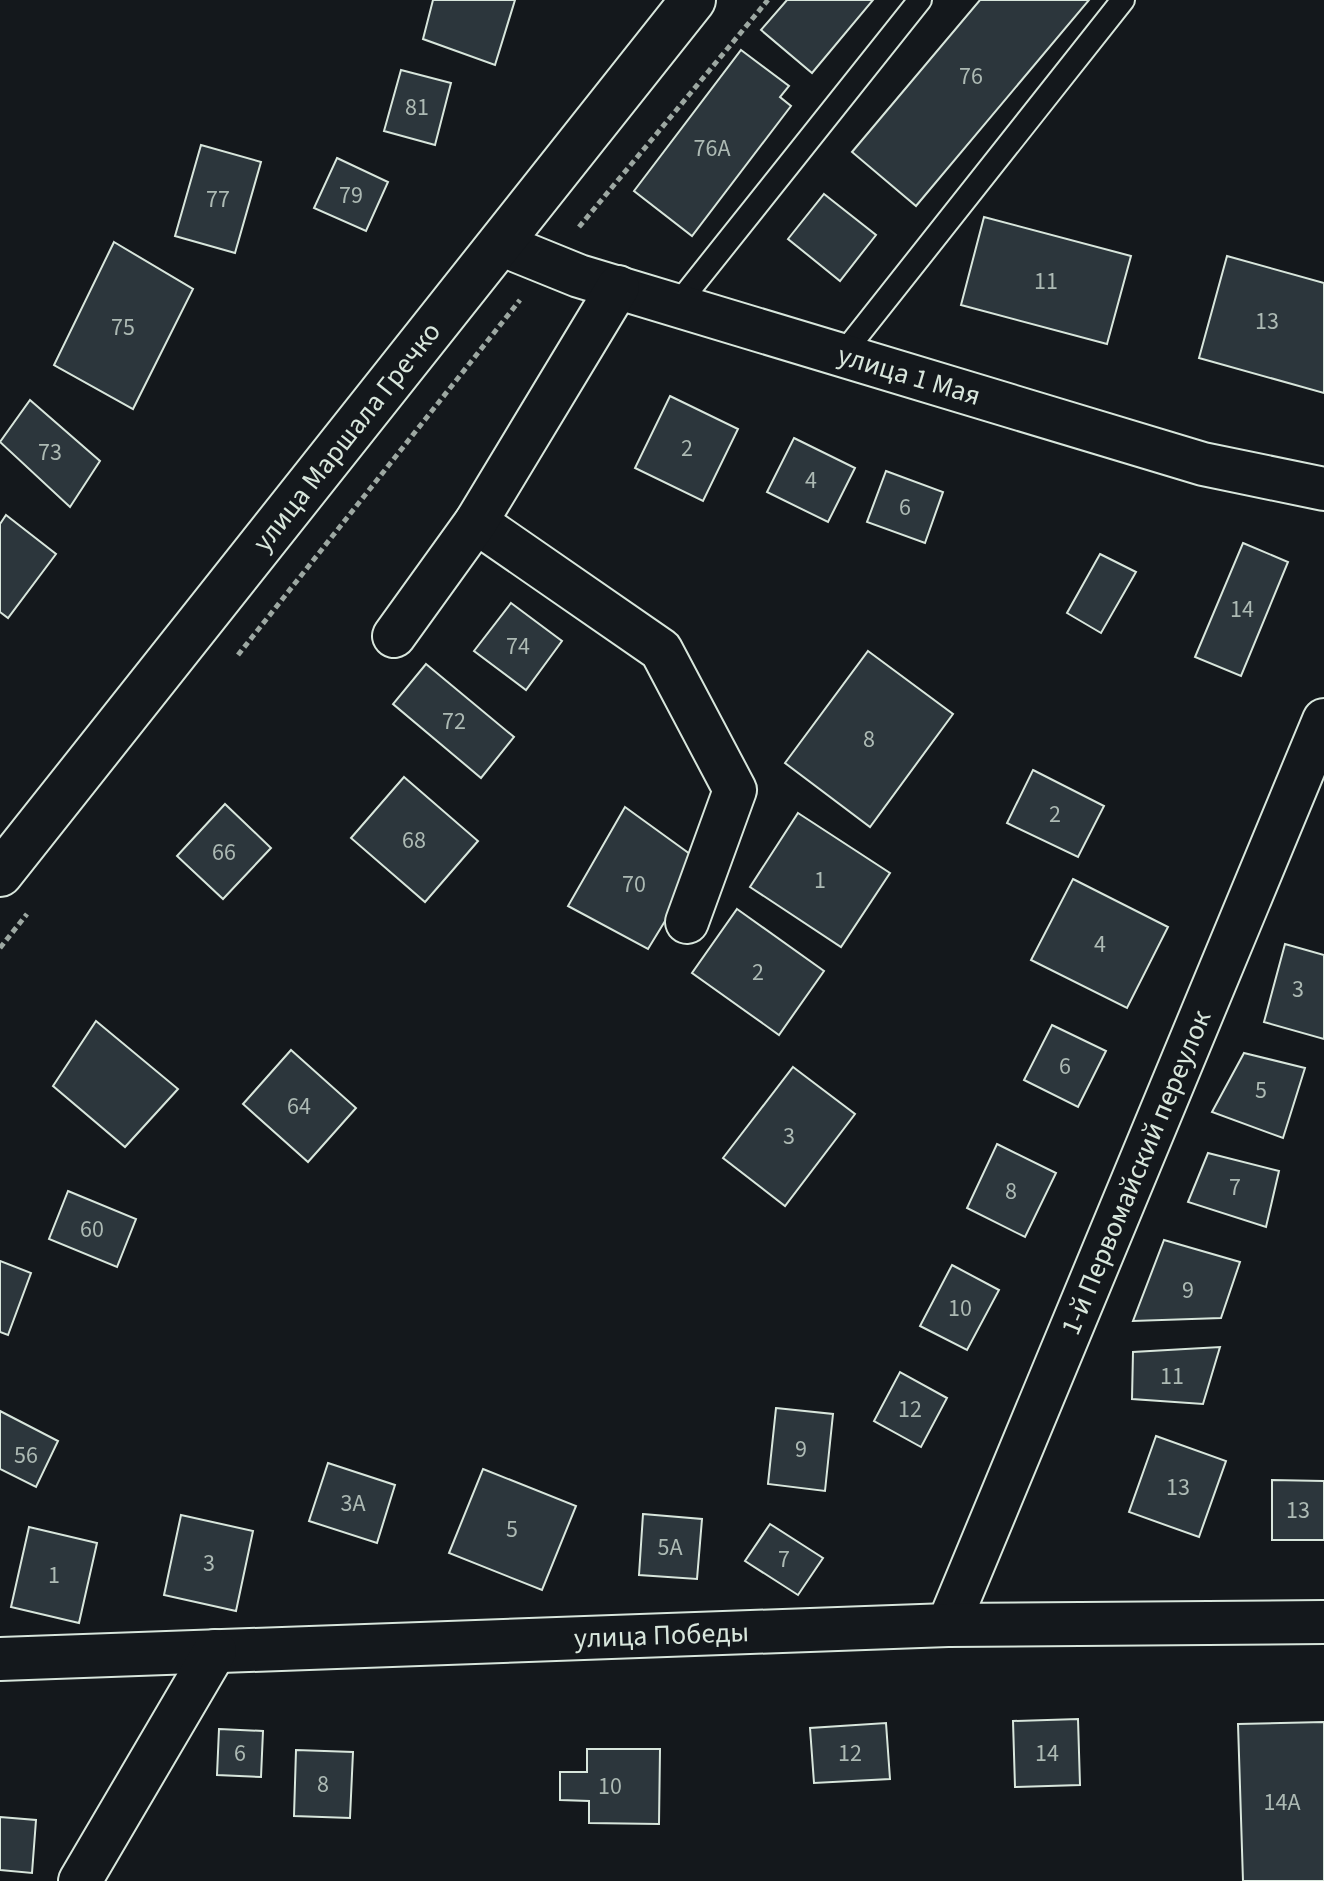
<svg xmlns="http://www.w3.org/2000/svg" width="1324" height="1881" viewBox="0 0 1324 1881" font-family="'Source Sans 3',sans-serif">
  <rect width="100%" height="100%" fill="#14181c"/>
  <g fill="#2c363c" stroke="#d8e6dc" stroke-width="2">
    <polygon points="433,0 515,0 495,65 423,39"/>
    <polygon points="787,0 873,0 812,73 761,30"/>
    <polygon points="980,0 1089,0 916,206 852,152"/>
    <polygon points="741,50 789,86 780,97 791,106 692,236 634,191"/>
    <polygon points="401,70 451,83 435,145 384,131"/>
    <polygon points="201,145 261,162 235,253 175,236"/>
    <polygon points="337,158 388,182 366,231 314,208"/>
    <polygon points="824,194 876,235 840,281 788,239"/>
    <polygon points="984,217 1131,256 1107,344 961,305"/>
    <polygon points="114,242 193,289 133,409 54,365"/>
    <polygon points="1227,256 1324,283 1324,393 1199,358"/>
    <polygon points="670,396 738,429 703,501 635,468"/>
    <polygon points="30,400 100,461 70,507 0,442"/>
    <polygon points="794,438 855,468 828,522 767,492"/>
    <polygon points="886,471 943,492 925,543 867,522"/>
    <polygon points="6,515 56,554 8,618 0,612 0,524"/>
    <polygon points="1243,543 1288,562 1241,676 1195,657"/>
    <polygon points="1100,554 1136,572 1101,633 1067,613"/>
    <polygon points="511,603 562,641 526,690 474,651"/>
    <polygon points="868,651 953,714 870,827 785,763"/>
    <polygon points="426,664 514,737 481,778 393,704"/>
    <polygon points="1033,770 1104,806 1078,857 1007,823"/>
    <polygon points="404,777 478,841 425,902 351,838"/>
    <polygon points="225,804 271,848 223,899 177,856"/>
    <polygon points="625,807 701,862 648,949 568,906"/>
    <polygon points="798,813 890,873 841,947 750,887"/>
    <polygon points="1073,879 1168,927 1127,1008 1031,960"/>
    <polygon points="737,909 824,971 779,1035 692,973"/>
    <polygon points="1285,944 1324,955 1324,1039 1264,1022"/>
    <polygon points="96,1021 178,1089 125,1147 53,1086"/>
    <polygon points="1052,1025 1106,1051 1078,1107 1024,1080"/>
    <polygon points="291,1050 356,1108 308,1162 243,1104"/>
    <polygon points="1244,1053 1305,1068 1283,1138 1212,1112"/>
    <polygon points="793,1067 855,1114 785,1206 723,1158"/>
    <polygon points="997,1144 1056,1173 1025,1237 967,1208"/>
    <polygon points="1208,1153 1279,1171 1266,1227 1188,1202"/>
    <polygon points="68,1191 136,1219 117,1267 49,1239"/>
    <polygon points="1164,1240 1240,1262 1221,1318 1133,1321"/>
    <polygon points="0,1261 31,1273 8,1335 0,1332"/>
    <polygon points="952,1265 999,1290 967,1350 920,1326"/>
    <polygon points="1220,1347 1203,1404 1132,1399 1133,1352"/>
    <polygon points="900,1372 947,1398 921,1447 874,1421"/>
    <polygon points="776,1408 833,1414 825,1491 768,1484"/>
    <polygon points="0,1411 58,1441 36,1487 0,1469"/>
    <polygon points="1156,1436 1226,1461 1199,1537 1129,1512"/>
    <polygon points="328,1463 395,1485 377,1543 309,1521"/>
    <polygon points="483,1469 576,1506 542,1590 449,1553"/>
    <polygon points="1272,1480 1324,1481 1324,1540 1272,1540"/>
    <polygon points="643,1514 702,1519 697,1579 639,1575"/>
    <polygon points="181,1515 253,1531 236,1611 164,1595"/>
    <polygon points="770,1524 823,1558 798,1595 745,1561"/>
    <polygon points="29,1527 97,1543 79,1623 11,1607"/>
    <polygon points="1078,1719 1080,1785 1015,1787 1013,1721"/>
    <polygon points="1324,1722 1324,1881 1243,1881 1238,1724"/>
    <polygon points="886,1723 890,1779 814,1783 810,1728"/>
    <polygon points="219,1729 263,1731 261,1777 217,1775"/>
    <polygon points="587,1749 660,1749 659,1824 589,1823 589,1801 560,1800 560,1772 587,1772"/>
    <polygon points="296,1750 353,1752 350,1818 294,1816"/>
    <polygon points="0,1817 36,1820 32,1873 0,1870"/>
  </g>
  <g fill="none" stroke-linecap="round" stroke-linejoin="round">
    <defs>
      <g id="lane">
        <polyline points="677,305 920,0"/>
        <polyline points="842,355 1123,0"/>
      </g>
      <g id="street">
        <path id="s1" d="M500 244 579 276 1203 464 1324 489"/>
        <polyline points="476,522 661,650 735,790 687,922"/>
        <polyline points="394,636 476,522 618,287"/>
        <path id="s2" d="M948 1625 1324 720"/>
        <path id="s3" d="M0 1659 948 1625 1324 1622"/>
        <polyline points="80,1881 215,1651"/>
      </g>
      <g id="secondary">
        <path id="s4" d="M0 874 693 0"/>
      </g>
    </defs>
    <use href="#lane" stroke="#d8e6dc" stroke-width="26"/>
    <use href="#street" stroke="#d8e6dc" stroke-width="46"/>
    <use href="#secondary" stroke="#d8e6dc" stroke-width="48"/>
    <g stroke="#9da8a2" stroke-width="5" stroke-dasharray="6 4" stroke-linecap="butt">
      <polyline points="579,227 768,0"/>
      <polyline points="238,655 520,300"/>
      <polyline points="0,948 27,914"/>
    </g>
    <use href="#lane" stroke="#14181c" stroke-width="22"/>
    <use href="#street" stroke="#14181c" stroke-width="42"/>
    <use href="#secondary" stroke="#14181c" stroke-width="44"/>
  </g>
  <g text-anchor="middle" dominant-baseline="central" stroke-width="6" stroke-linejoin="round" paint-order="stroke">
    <g font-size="24" fill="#adbab4">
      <text x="971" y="76">76</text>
      <text x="417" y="107">81</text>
      <text x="712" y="148">76А</text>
      <text x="351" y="195">79</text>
      <text x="218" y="199">77</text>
      <text x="1046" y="281">11</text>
      <text x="1267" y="321">13</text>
      <text x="123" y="327">75</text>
      <text x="687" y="448">2</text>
      <text x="50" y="452">73</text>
      <text x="811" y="480">4</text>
      <text x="905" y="507">6</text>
      <text x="1242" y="609">14</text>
      <text x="518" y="646">74</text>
      <text x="454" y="721">72</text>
      <text x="869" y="739">8</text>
      <text x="1055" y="814">2</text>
      <text x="414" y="840">68</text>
      <text x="224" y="852">66</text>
      <text x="820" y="880">1</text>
      <text x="634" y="884">70</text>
      <text x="1100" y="944">4</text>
      <text x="758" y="972">2</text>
      <text x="1298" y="989">3</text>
      <text x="1065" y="1066">6</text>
      <text x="1261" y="1090">5</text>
      <text x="299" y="1106">64</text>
      <text x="789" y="1136">3</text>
      <text x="1235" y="1187">7</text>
      <text x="1011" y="1191">8</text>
      <text x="92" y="1229">60</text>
      <text x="1188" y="1290">9</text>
      <text x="960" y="1308">10</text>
      <text x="1172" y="1376">11</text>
      <text x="910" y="1409">12</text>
      <text x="801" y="1449">9</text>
      <text x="26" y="1455">56</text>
      <text x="1178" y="1487">13</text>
      <text x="353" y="1503">3А</text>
      <text x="1298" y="1510">13</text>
      <text x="512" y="1529">5</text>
      <text x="670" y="1547">5А</text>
      <text x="784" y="1559">7</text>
      <text x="209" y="1563">3</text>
      <text x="54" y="1575">1</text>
      <text x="240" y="1753">6</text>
      <text x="850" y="1753">12</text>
      <text x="1047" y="1753">14</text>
      <text x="323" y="1784">8</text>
      <text x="610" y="1786">10</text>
      <text x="1282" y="1802">14А</text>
    </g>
    <g font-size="28" fill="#d8e6dc" stroke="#14181c">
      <text stroke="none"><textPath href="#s1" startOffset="430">улица 1 Мая</textPath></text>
      <text stroke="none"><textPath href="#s4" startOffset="558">улица Маршала Гречко</textPath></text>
      <text stroke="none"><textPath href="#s2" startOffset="490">1-й Первомайский переулок</textPath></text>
      <text stroke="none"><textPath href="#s3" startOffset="662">улица Победы</textPath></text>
    </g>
  </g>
</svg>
